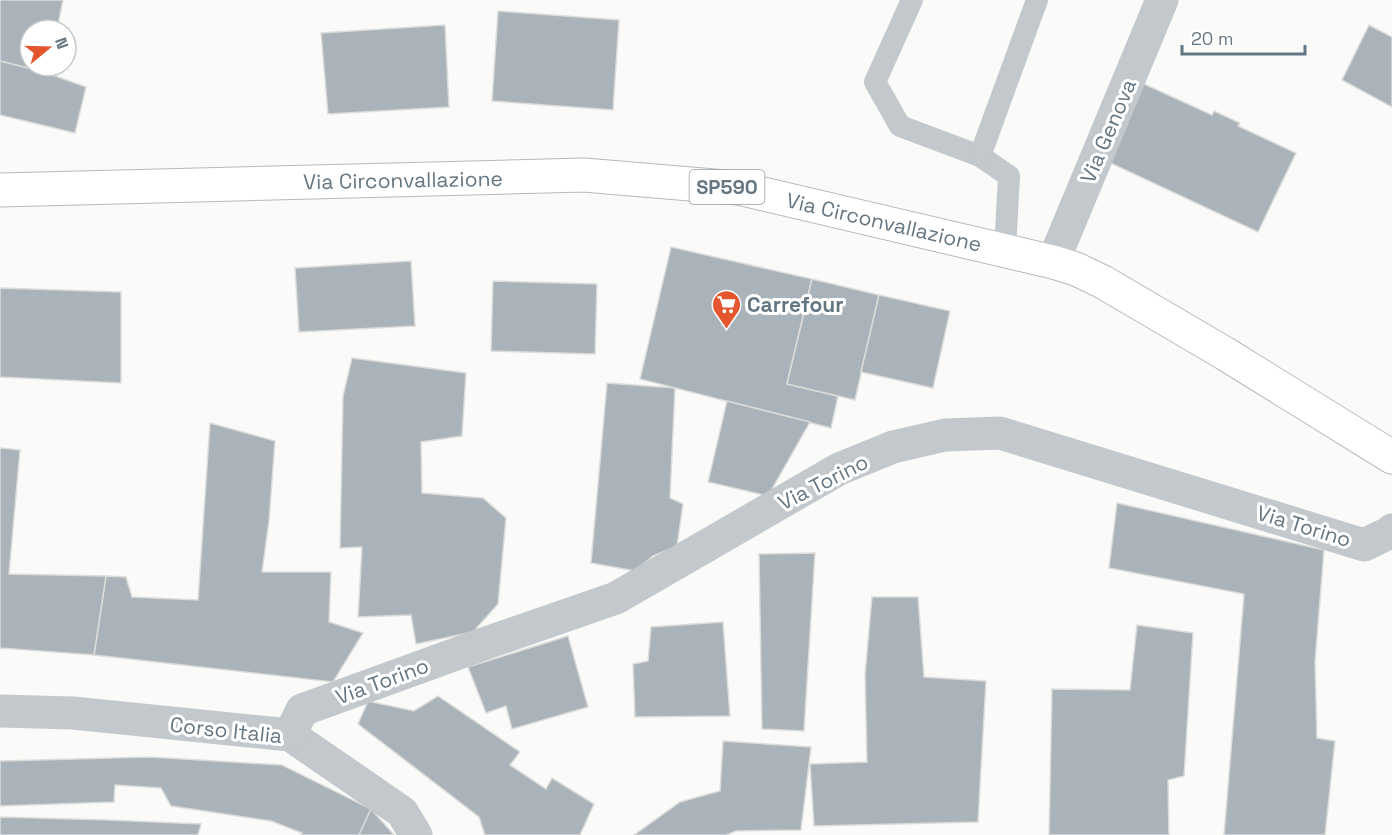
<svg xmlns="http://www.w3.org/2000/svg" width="1392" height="835" viewBox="0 0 1392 835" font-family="'Space Grotesk',sans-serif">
  <rect width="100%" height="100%" fill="#fafaf8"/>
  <g fill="#aab3b9" stroke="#dcdcda" stroke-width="1.5">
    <polygon points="0,0 63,0 57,30 30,30 30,66 49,66 47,73 0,61"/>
    <polygon points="498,11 619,20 613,110 492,101"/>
    <polygon points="445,25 449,107 328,114 321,33"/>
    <polygon points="1369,25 1392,37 1392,107 1342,80"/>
    <polygon points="0,61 47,73 86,87 75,133 0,115"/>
    <polygon points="1144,84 1212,115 1214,111 1240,123 1238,126 1296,153 1258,232 1104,160"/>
    <polygon points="671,247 812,279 787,384 838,396 831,428 640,379"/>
    <polygon points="411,261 415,326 299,332 295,268"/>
    <polygon points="812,279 879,295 855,400 787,384"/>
    <polygon points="493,281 597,284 595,354 491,351"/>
    <polygon points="0,288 121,292 121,383 0,377"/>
    <polygon points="879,295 950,311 933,388 861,372"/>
    <polygon points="352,358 466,373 462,436 421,442 422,493 483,498 506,518 498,604 473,632 416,644 411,615 358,617 362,547 340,548 343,396"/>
    <polygon points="607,383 675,388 670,498 683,504 677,546 653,556 635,571 591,563"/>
    <polygon points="727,401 810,422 768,496 708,482"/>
    <polygon points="210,423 275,441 269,521 262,572 331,572 329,622 363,633 333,682 94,655 106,576 126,577 132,597 198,600"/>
    <polygon points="0,448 20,450 9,574 106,576 94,655 0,648"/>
    <polygon points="1117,503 1324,550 1315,662 1317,738 1335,741 1325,835 1224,835 1244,594 1109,568"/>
    <polygon points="815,553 804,731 762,729 759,554"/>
    <polygon points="872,597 918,597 924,677 986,681 978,822 814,826 810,764 867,762 865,675"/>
    <polygon points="723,622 730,716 635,717 633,664 648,661 651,627"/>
    <polygon points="1137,625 1193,633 1184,776 1168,780 1169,835 1049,835 1052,689 1130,690"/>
    <polygon points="568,636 588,707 512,729 506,706 486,713 468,667"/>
    <polygon points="438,696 520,752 510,765 546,789 552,778 594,804 580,835 485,835 479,817 358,724 368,701 414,711"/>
    <polygon points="723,741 811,747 801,830 736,831 726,835 634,835 680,802 720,791"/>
    <polygon points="150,757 282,765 371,809 359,835 301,835 302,833 271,821 171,806 161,788 115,785 114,802 0,806 0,761"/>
    <polygon points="371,809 394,835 359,835"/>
    <polygon points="0,817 108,820 201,824 198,835 0,835"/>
  </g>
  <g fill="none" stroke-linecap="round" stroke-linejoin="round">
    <defs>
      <polyline id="primary" points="0,190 584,175 738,188 1053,262 1076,269 1103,282 1224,353 1392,457"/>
    </defs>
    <use href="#primary" stroke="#b5babe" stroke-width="35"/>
    <g stroke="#c3c8cc" stroke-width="22">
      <polyline points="912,0 875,82 900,126 980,156 1009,176 1005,251"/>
      <polyline points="980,156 1037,0"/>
    </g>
    <g stroke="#c3c8cc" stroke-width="33">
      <polyline points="1053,262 1162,0"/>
      <polyline points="0,711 73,713 290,735 402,812 416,835"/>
      <polyline points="290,735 302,710 489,642 616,598 839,469 893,447 945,435 1000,433 1364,545 1389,533 1392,530"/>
    </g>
    <use href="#primary" stroke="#fff" stroke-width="33"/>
  </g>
  <defs>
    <symbol id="supermarket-pin" viewBox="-11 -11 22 30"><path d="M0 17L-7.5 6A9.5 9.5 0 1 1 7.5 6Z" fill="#e4572e" stroke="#fff"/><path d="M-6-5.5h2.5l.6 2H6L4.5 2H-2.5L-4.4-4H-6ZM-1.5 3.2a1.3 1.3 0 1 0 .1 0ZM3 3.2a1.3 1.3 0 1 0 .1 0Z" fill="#fff"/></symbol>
  </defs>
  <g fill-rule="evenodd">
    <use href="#supermarket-pin" x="710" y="288" width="33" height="45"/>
  </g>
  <g text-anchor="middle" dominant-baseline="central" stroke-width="6" stroke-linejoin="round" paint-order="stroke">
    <rect fill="#fff" stroke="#939fa8" stroke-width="1.5" x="689.5" y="170" width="75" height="34" rx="4.5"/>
    <g font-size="20" font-weight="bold" fill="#657683">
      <text x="727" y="187">SP590</text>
    </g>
    <g font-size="21" fill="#657683" stroke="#fff">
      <text transform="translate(1108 131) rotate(-67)">Via Genova</text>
      <text transform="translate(403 180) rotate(-1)">Via Circonvallazione</text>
      <text transform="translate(884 222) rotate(13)">Via Circonvallazione</text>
      <text transform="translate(823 482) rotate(-27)">Via Torino</text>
      <text transform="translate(1304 526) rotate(17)">Via Torino</text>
      <text transform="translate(382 681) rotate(-20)">Via Torino</text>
      <text transform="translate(226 730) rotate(6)">Corso Italia</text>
    </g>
    <g font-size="21" font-weight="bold" fill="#657683" stroke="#fff" text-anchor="start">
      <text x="747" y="304">Carrefour</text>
    </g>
  </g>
  <g transform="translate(48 48) rotate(71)"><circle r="28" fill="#ffffff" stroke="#c1c8cd" stroke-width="1.5"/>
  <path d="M0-4.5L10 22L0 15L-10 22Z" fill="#e4572e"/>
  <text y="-9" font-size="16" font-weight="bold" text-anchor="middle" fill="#657683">N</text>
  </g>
  <path d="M1182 45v9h123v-9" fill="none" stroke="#657683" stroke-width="3"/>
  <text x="1191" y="45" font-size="18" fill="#657683" stroke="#ffffff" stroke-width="4.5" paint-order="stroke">20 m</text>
</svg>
